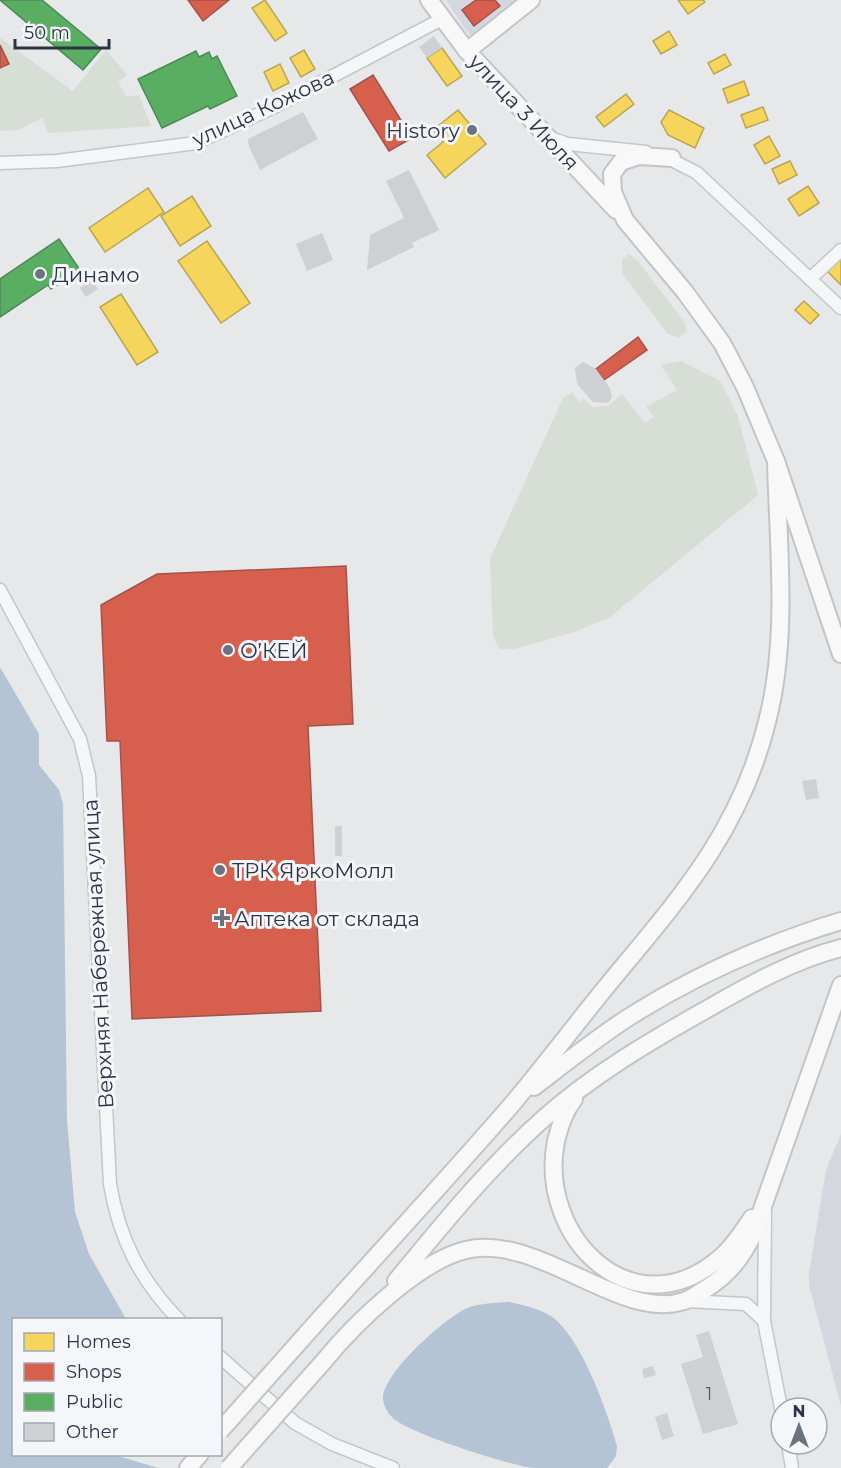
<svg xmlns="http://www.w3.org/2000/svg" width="841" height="1468" viewBox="0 0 841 1468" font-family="Montserrat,sans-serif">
  <rect width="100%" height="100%" fill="#e6e8ea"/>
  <g fill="#d4d7dd">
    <polygon points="446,0 516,0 470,36"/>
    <polygon points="841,1134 841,1406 809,1285 809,1273 826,1170"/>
  </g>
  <g fill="#d6ded6">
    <polygon points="0,38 73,91 106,50 127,75 118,82 127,97 139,95 151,126 48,133 42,118 18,130 0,131"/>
    <polygon points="629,254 638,261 685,323 687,331 678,338 668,334 622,273 622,260"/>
    <polygon points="681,361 720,381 738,416 758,495 610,617 574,632 515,649 500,649 493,636 490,559 563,398 572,392 579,402 583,399 593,407 608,406 622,394 645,423 654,417 646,407 677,390 661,365"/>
  </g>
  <g fill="#b4c4d5">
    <polygon points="0,667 39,734 39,765 59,790 63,804 67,1120 75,1212 89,1254 126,1319 14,1320 14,1454 115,1455 158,1468 0,1468"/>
    <path d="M509 1302C523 1305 537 1308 549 1315 580 1333 608 1413 617 1446L616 1456 607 1468C583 1468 558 1468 534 1468 511 1466 408 1433 393 1418 388 1414 383 1405 383 1398 384 1372 442 1321 465 1309 477 1303 495 1303 509 1302Z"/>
  </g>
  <g fill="#f6d55c" stroke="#b9a555" stroke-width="1.5">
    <polygon points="265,0 287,33 275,41 252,8"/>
    <polygon points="678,0 703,0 705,2 688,14"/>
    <polygon points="669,31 677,45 661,54 653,41"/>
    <polygon points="442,48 462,76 447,86 427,58"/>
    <polygon points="304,50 315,69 301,77 290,58"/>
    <polygon points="725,54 731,65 714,74 708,63"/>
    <polygon points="280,64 289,83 273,91 264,72"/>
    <polygon points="744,81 749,95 728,103 723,89"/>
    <polygon points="626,94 634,104 604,127 596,117"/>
    <polygon points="763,107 768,120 746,128 741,115"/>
    <polygon points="458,110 486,144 445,178 427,155 443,142 433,130"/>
    <polygon points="669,110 704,128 695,148 668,135 661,122"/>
    <polygon points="769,136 780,156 765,164 754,145"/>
    <polygon points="790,161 797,175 779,184 772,169"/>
    <polygon points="808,186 819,203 799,216 788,199"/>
    <polygon points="148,188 164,212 105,252 89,228"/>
    <polygon points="192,196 211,226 180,246 161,216"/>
    <polygon points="207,241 250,303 221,323 178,261"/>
    <polygon points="841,258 841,285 827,271"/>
    <polygon points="121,294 158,352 137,365 100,307"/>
    <polygon points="804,301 819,315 810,324 795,310"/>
  </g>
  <g fill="#d6604d" stroke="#a3534b" stroke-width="1.5">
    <polygon points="188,0 229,0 203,21"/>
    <polygon points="476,0 495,0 500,6 474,26 462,10"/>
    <polygon points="0,45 9,64 0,68"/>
    <polygon points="373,75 412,138 389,151 350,89"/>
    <polygon points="638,337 647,350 604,380 596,369"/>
    <polygon points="346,566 353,724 308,726 321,1011 132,1019 120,741 107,741 101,605 157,574"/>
  </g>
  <g fill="#5aae61" stroke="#4c8959" stroke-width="1.5">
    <polygon points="0,0 42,0 101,49 83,70"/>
    <polygon points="196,51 199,57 209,52 212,59 217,56 237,96 210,109 208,106 162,128 138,79"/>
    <polygon points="59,239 80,270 51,289 48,285 0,317 0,279"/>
  </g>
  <g fill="#ced0d3">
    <polygon points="434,36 442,48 427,58 419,47"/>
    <polygon points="303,112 318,139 260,170 249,147 248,139"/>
    <polygon points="409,170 439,230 412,243 414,247 367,270 370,235 404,218 386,181"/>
    <polygon points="322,233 333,260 307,271 296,244"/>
    <polygon points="92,280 98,289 86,297 80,288"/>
    <polygon points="583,362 596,369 610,388 612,398 608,403 593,402 577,384 575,368"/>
    <polygon points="816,779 819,798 806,800 802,781"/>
    <rect x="335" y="826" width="7" height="30"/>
    <polygon points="709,1331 738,1424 703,1434 681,1364 703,1357 696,1335"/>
    <polygon points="653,1366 656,1375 644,1378 642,1369"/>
    <polygon points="667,1413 674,1436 662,1440 655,1417"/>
  </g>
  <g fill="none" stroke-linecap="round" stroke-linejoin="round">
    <defs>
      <g id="minor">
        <polyline points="550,138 568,144 646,152"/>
        <polyline points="666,157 697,173 841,308"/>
        <polyline points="0,163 57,161 196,143 272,108 442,19"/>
        <polyline points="811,278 841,250"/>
        <path d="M0 590 80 739 89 776 110 1184C119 1238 140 1280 179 1320"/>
        <polyline points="765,1210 764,1321 781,1408"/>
        <polyline points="686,1301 746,1304 764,1321"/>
        <polyline points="220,1357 295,1423 332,1444 393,1468"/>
        <polyline points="788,1444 792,1468"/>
      </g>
      <g id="major">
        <polyline points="429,0 467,51 616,210"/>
        <polyline points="467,51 531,0"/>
        <polyline points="672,158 639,156 621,162 612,174 613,192 625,220 685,292 722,343 745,387 776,461 841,654"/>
        <path d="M534 1087C564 1064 594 1040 626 1019 693 976 765 944 841 921"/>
        <path d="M574 1099C564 1112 560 1126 556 1141 537 1238 634 1333 721 1257 734 1246 742 1232 752 1218"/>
        <path d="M396 1281C442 1225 489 1167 543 1119 592 1075 652 1040 709 1008 751 984 794 960 841 948"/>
        <path d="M301 1340C371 1261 444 1183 514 1102 544 1066 573 1028 602 992 674 904 739 836 767 722 789 638 778 547 776 461"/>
        <path d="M324 1361C355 1323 419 1261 466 1250 539 1233 621 1322 684 1301 691 1299 698 1293 704 1290 728 1276 743 1257 754 1232L841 985"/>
        <polyline points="188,1468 200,1454"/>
      </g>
    </defs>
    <use href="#minor" stroke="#c4c6c8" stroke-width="15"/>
    <use href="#major" stroke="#c2c5c8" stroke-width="20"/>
    <use href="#minor" stroke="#f5f6f7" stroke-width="12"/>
    <use href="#major" stroke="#f8f8f8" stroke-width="16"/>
    <defs>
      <g id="major-bridge">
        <polyline points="220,1431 301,1340"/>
        <polyline points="229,1468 324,1361"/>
      </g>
    </defs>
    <use href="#major-bridge" stroke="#c2c5c8" stroke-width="20" stroke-linecap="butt"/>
    <use href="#major-bridge" stroke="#f8f8f8" stroke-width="16"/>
  </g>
  <g fill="#6c737f" stroke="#f4f6f9" stroke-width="2">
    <circle cx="472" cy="130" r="6"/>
    <circle cx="40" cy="274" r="6"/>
    <circle cx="228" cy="650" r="6"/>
    <circle cx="220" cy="870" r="6"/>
    <path d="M219 909h6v6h6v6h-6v6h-6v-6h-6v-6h6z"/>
  </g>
  <g text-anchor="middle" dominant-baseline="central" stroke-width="6" stroke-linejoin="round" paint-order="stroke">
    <g font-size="18" fill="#545c69">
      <text x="709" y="1394">1</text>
    </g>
    <g font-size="21" fill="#2b3445" stroke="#f4f6f9">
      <text transform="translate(263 108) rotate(-25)">улица Кожова</text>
      <text transform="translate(524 112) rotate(47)">улица 3 Июля</text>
      <text transform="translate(98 954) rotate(-93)">Верхняя Набережная улица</text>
    </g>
    <g font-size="21" fill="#2b3445" stroke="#f4f6f9" text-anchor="start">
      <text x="460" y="130" text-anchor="end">History</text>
      <text x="52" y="274">Динамо</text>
      <text x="240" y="650">О’КЕЙ</text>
      <text x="232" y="870">ТРК ЯркоМолл</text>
      <text x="234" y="918">Аптека от склада</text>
    </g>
  </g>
  <rect x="12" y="1318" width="210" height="138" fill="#f4f6f9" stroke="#a4a8b1" stroke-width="1.5"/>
  <rect x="24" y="1333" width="30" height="18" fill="#f6d55c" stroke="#a4a8b1" stroke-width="1.5"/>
  <text x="66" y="1348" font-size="18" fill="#2b3445">Homes</text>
  <rect x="24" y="1363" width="30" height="18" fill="#d6604d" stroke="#a4a8b1" stroke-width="1.5"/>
  <text x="66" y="1378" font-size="18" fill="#2b3445">Shops</text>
  <rect x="24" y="1393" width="30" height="18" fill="#5aae61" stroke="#a4a8b1" stroke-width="1.5"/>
  <text x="66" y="1408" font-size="18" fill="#2b3445">Public</text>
  <rect x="24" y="1423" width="30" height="18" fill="#ced0d3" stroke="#a4a8b1" stroke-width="1.5"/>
  <text x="66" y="1438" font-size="18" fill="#2b3445">Other</text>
  <g transform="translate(799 1426)"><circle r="28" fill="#f4f6f9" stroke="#a4a8b1" stroke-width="1.5"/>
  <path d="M0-4.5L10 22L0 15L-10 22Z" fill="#6c737f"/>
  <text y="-9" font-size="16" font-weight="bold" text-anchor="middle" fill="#2b3445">N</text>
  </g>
  <path d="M15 39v9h94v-9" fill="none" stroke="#2b3445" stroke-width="3"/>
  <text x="24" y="39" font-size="18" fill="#2b3445" stroke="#f4f6f9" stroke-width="4.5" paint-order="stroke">50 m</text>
</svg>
